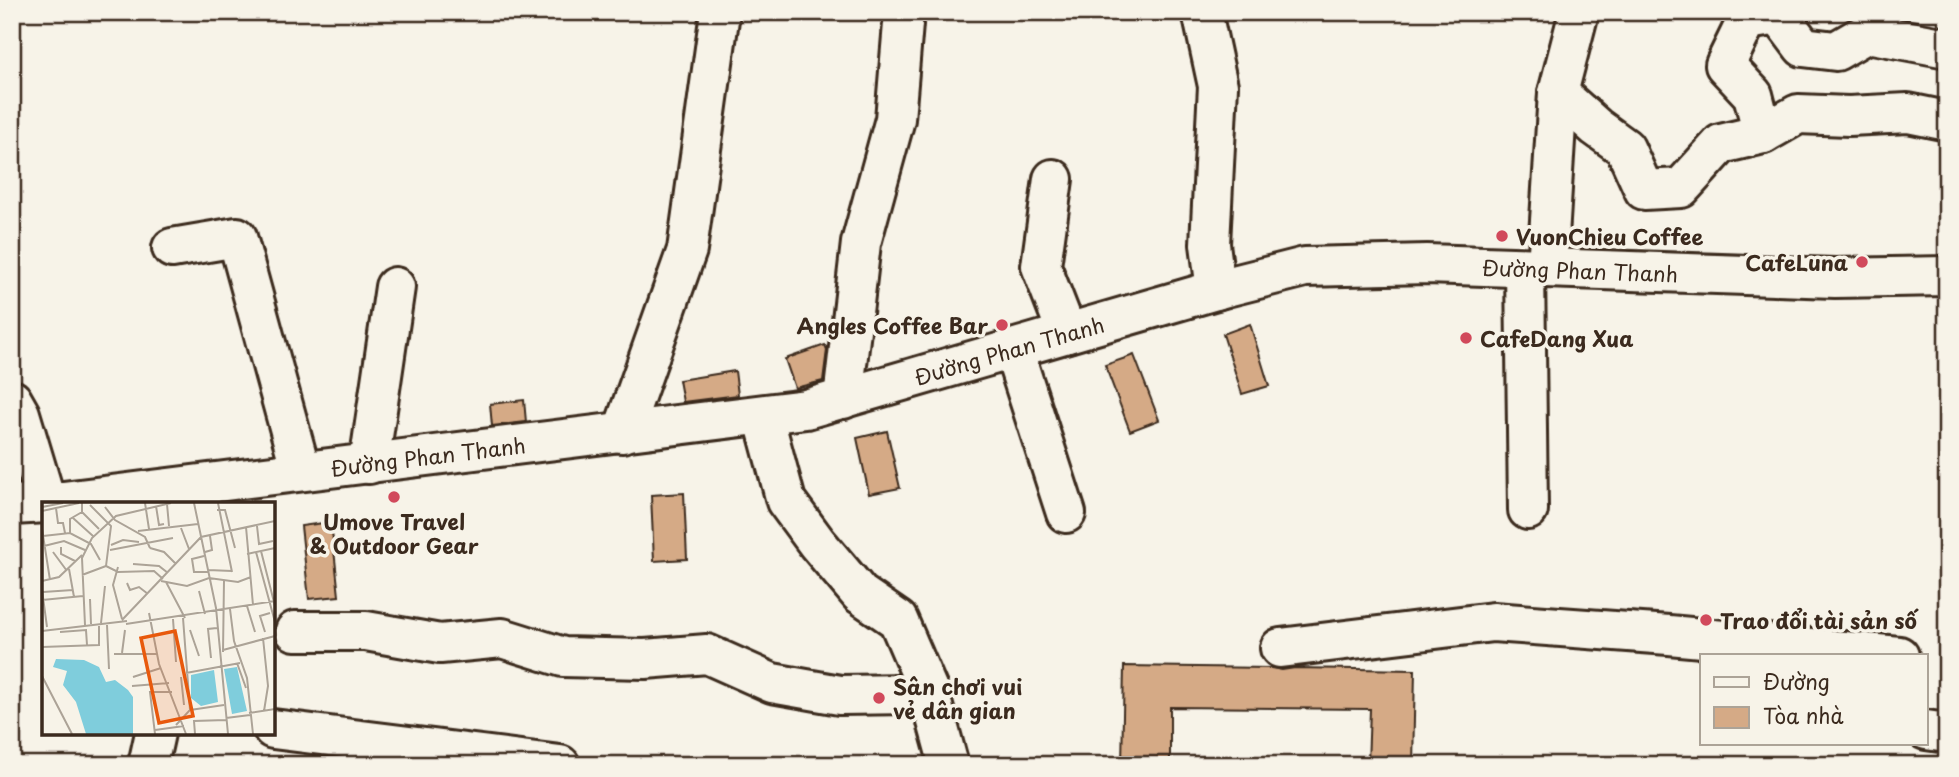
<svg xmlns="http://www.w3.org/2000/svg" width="1959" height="777" viewBox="0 0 1959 777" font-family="'Playpen Sans',sans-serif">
  <defs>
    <pattern id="park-crowns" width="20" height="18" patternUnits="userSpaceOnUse" patternTransform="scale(1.75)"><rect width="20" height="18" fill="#b7e09c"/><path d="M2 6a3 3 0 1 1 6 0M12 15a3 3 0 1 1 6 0" fill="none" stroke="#9ec086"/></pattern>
  </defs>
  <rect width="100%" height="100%" fill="#f7f3e8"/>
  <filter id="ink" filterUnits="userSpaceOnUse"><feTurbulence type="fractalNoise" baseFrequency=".0143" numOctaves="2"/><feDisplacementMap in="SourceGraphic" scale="14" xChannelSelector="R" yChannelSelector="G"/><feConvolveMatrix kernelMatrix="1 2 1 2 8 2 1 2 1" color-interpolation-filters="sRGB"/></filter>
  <g filter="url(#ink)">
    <polygon fill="url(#park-crowns)" stroke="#79855d" stroke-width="2" points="315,756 367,765 232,765 236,762"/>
    <g fill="#d5aa86" stroke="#3b2a1e" stroke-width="2">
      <polygon points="1250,324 1269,386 1242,394 1223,334"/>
      <polygon points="825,345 827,350 823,381 795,388 785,359"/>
      <polygon points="1134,355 1159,420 1130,431 1105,365"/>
      <polygon points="735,371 738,395 683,402 679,380"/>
      <polygon points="524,400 526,422 492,426 490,404"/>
      <polygon points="887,431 900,488 869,494 857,438"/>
      <polygon points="684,493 687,559 654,561 651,495"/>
      <polygon points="331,522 339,596 309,599 301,526"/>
      <polygon points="1124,666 1271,668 1282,670 1295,668 1415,670 1413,765 1368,765 1370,709 1170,707 1170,765 1122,765"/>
    </g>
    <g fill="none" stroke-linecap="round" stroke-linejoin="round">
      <defs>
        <g id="minor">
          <polyline points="1202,12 1218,86 1210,244 1216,290"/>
          <polyline points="1558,93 1596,127 1625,148 1644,190 1681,188 1721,144 1763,134 1798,114 1849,116 1908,113 1947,121"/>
          <polyline points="1763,134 1753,95 1725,65 1747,20 1779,15 1803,47 1836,51 1867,33 1947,48"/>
          <polyline points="1053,179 1041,266 1067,333"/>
          <polyline points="172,248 237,237 301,471"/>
          <polyline points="1525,268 1528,510"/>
          <polyline points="1547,268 1558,93 1579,12"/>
          <polyline points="1013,349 1066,513"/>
          <polyline points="843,399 861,243 895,119 904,12"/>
          <polyline points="12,400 20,414 47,504"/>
          <polyline points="763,415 786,501 817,543 860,594 898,620 929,692 949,765"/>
          <polyline points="622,433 687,250 720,12"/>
          <polyline points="369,464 395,287"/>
          <polyline points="12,505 47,503 806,409 1226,287 1305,267 1427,264 1835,278 1947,276"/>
          <polyline points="295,631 366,631 440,644 502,638 563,657 645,659 707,654 772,683 840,695 912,694 929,692"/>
          <polyline points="1280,648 1493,622 1669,635 1899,656"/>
          <polyline points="273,729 560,765"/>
          <polyline points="1926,730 1947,733"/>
          <polyline points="148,765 155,733"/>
        </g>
      </defs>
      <use href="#minor" stroke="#3b2a1e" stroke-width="44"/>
      <use href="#minor" stroke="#f7f3e8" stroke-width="38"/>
    </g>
  </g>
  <g fill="#d1495b" stroke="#f7f3e8" stroke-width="2.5">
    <circle cx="1502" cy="236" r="7"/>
    <circle cx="1862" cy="262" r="7"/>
    <circle cx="1002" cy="325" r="7"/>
    <circle cx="1466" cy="338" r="7"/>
    <circle cx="394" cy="497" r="7"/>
    <circle cx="1706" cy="620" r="7"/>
    <circle cx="879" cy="698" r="7"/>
  </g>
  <g text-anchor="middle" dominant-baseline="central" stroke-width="7" stroke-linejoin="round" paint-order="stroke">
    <g font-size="21" font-weight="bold" fill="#3b2a1e" stroke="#f7f3e8" text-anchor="start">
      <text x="1516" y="236">VuonChieu Coffee</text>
      <text x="1848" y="262" text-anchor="end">CafeLuna</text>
      <text x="988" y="325" text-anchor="end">Angles Coffee Bar</text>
      <text x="1480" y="338">CafeDang Xua</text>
      <text x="394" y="521" text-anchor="middle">Umove Travel<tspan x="394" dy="24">&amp; Outdoor Gear</tspan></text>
      <text x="1720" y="620">Trao đổi tài sản số</text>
      <text x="893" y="686">Sân chơi vui<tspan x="893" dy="24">vẻ dân gian</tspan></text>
    </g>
    <g font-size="21" fill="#3b2a1e" stroke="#f7f3e8">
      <text transform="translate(1580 270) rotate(2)">Đường Phan Thanh</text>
      <text transform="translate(1009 350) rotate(-16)">Đường Phan Thanh</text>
      <text transform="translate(428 456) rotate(-7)">Đường Phan Thanh</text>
    </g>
  </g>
  <g transform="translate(42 502)">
    <rect width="233" height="233" fill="#f7f3e8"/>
    <path d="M14 157 42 158 57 165 64 180 73 178 86 188 91 195V232H44L34 200 21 183 25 169 11 165ZM195 165 205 209 190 212 182 167ZM172 168 176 200 159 204 149 196V173Z" fill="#7fcddc"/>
    <path fill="none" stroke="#aca397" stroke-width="2" d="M103 1 107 27M152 1 174 106 186 232M176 1 190 70M125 2 127 24M48 3 69 24 64 64M114 4 117 23 122 22M0 5 21 1M63 5 73 18 103 35 108 46M14 6 16 21H21L23 31M175 8H183L193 46M0 9 37 1M40 10 57 27M31 16 51 34M215 24 217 42 231 39M204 25 211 103M139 26 147 47M0 27 8 78M96 29 156 22M28 31V17L40 10V1M1 34 28 31 49 42 58 58M69 43 81 38 97 40M2 44 22 39 43 48M19 45V52L33 59M108 46 122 50 134 62M68 48 131 36M219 49 233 104M11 50 25 69M163 50 170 48 168 34M214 50 233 120M205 52 233 46M162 54 150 57 152 70H167M91 62 117 64 126 71M64 64 76 70 112 69 121 77M76 65 71 83 80 117M27 67 32 95M166 68 190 69M40 73 64 64M0 79 17 75 40 53M119 79 145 84 167 76 196 80 209 75M124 80 143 116M85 81 88 88 97 85 106 92M0 88 5 125M157 89 163 112M1 90 31 88M48 97 49 122M0 98 41 94M205 104 213 130M188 107 192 139 205 176 211 232M107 111 117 162 144 232M131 117 134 160M80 118 159 35 233 19M59 121 63 84M84 122 233 99M43 123 40 56 50 36 74 14 129 1M65 123 67 167M148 128 157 154M0 129 85 119M18 130 44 128 45 143M223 130 218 114 228 111M221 136 226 184 222 209M0 145 57 143V124M181 148 233 134M181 150 182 78M80 151 83 128M72 152H115M169 156 166 127 175 126M195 161 204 186M144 171 198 161M0 174 30 232M91 175 119 166M139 175 142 203M90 184 127 181M148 208 182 203M207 211 233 207M184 216 208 213M134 223 148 208 141 116M113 228 142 224M113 232 108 190H130M153 232 152 219 184 218"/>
    <path fill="#e8590c" fill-opacity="0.15" stroke="#e8590c" stroke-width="3.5" d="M133 129 151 214 117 221 99 136Z"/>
    <rect width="233" height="233" fill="none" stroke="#3b2a1e" stroke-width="3.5"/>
  </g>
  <rect width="1959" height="777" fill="none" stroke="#f7f3e8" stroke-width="42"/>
  <rect x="21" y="21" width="1917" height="735" fill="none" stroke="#3b2a1e" stroke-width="2.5" filter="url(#ink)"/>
  <rect x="1700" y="654" width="228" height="91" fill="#f7f3e8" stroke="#aca397" stroke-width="2"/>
  <rect x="1714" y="677" width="35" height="10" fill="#f7f3e8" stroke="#aca397" stroke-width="2"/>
  <text x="1763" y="690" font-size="21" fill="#3b2a1e">Đường</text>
  <rect x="1714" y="707" width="35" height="21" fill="#d5aa86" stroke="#aca397" stroke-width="2"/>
  <text x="1763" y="724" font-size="21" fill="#3b2a1e">Tòa nhà</text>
</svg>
